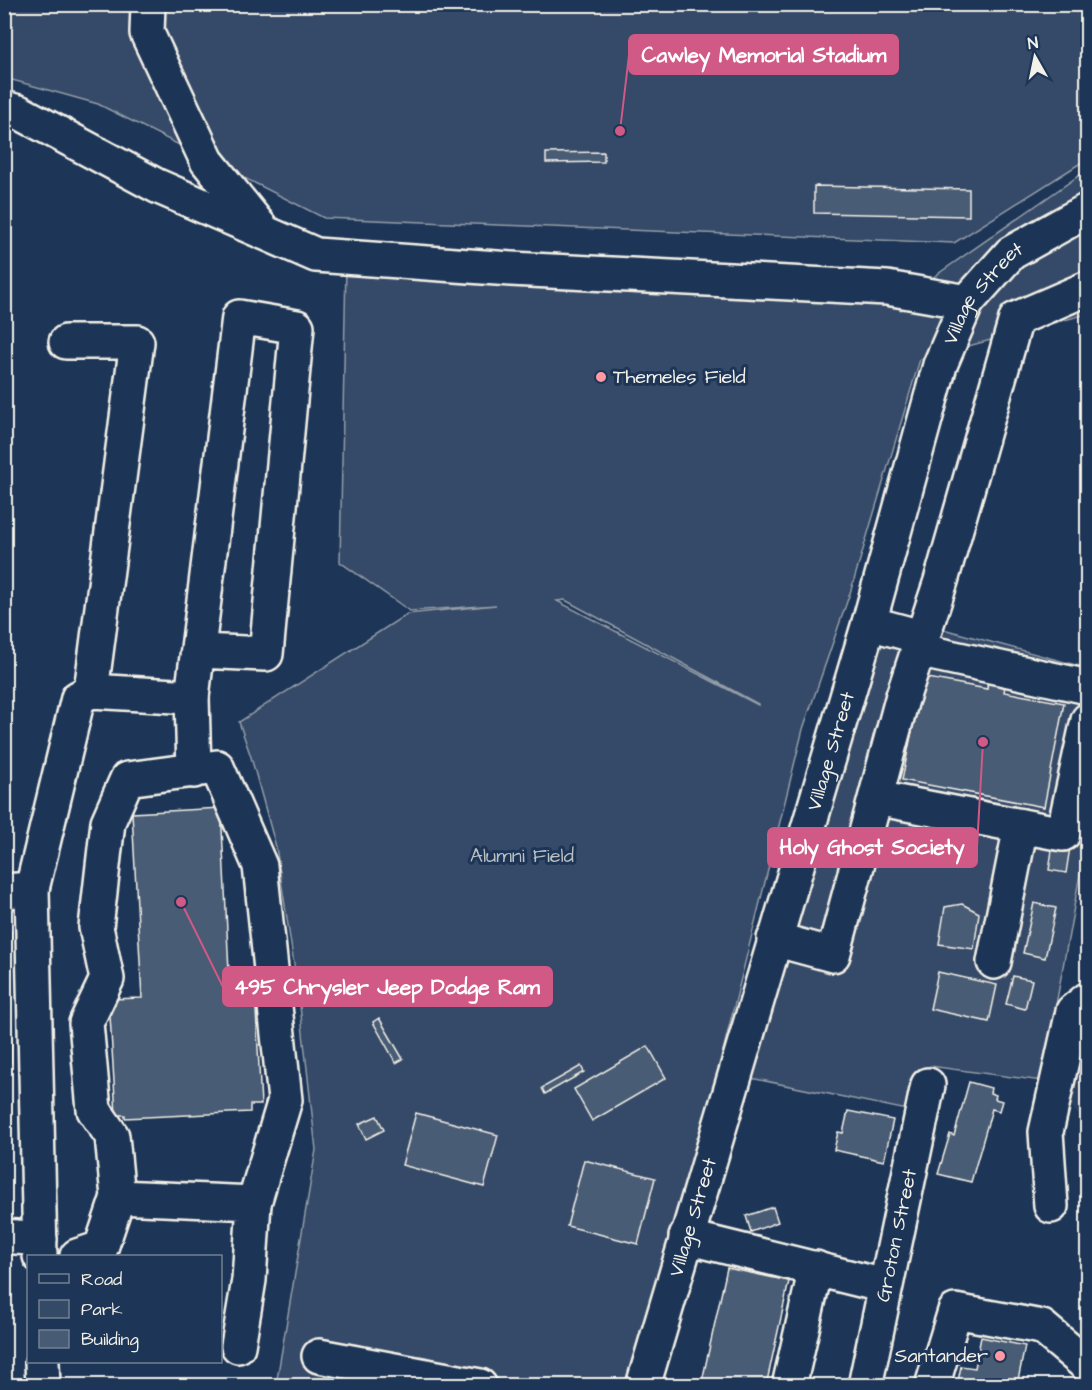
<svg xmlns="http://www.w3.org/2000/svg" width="1092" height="1390" viewBox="0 0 1092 1390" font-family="'Architects Daughter',sans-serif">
  <rect width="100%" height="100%" fill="#1d3557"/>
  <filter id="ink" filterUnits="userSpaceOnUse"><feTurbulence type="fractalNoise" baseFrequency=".0167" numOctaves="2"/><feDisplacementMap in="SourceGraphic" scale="12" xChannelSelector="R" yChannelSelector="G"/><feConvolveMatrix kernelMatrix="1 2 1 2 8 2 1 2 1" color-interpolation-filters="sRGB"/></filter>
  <g filter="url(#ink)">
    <polygon fill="#2a4060" points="1087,1024 1087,1126 1067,1101"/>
    <g fill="#354a67" stroke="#949ea8" stroke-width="1.5" fill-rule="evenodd">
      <polygon points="4,5 1087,5 1087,159 954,243 324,218 98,104 5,78"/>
      <path d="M1087 170V314L920 359 851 590 803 729 640 1385H276L316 1150 299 997 276 847 251 757 239 722 407 614 496 605 410 611 340 562 346 266 892 300 901 310 912 292ZM565 600 758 704V705L557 601Z"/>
      <polygon points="888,614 1087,668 1087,836 1042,1081 930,1066 907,1110 741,1076"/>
    </g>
    <g fill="#485b74" stroke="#f4f1e8" stroke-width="1.5">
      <polygon points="604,152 604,162 546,163 546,153"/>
      <polygon points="814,186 969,189 969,216 814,213"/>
      <polygon points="989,671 1007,674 1004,692 1064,703 1044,807 902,780 923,677 987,689"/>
      <polygon points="221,808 230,992 255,991 261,1105 250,1105 250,1112 125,1118 125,1115 116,1115 109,999 142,998 132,813"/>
      <polygon points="1053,844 1070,847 1066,873 1049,870"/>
      <polygon points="1034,903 1056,908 1045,958 1023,953"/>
      <polygon points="962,904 979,913 974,949 939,944 945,907"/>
      <rect x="4" y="931" width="7" height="132"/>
      <polygon points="938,972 997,985 989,1022 930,1009"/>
      <polygon points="1013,976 1032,980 1025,1009 1006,1004"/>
      <polygon points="379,1018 403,1059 396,1063 373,1022"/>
      <polygon points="648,1046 666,1078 592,1121 574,1089"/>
      <polygon points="581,1066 584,1072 545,1094 542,1088"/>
      <polygon points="969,1082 991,1088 990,1093 996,1095 995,1099 1002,1101 999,1111 992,1109 971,1182 938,1174 950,1134 954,1136"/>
      <polygon points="848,1111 893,1120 884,1161 834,1150 838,1132 843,1133"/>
      <polygon points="416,1113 498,1135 484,1187 402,1165"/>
      <polygon points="377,1116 384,1130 366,1139 359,1124"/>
      <polygon points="584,1160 655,1178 638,1244 567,1226"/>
      <polygon points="773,1207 778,1222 751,1232 746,1216"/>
      <polygon points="727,1268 789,1281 766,1386 701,1386"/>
      <polygon points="981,1337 1025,1346 1018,1380 1044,1386 957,1386 961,1366 975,1368"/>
    </g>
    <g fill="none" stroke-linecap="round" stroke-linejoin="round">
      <defs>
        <g id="minor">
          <polyline points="148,4 147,33 207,161 261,228"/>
          <polyline points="4,108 19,112 157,186 316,255 511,269 887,288 967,302"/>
          <polyline points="66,342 137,342 91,691"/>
          <polyline points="869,623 921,637"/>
          <polyline points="917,650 1088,687"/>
          <polyline points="194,771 192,697 239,317 297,327 266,654 199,651"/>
          <polyline points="876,798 1063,834 1088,720"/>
          <polyline points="4,891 32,889"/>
          <polyline points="774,939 833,955 902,699 941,581 1016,319 1088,288"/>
          <polyline points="994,962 1021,826"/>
          <polyline points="118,1197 254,1203 249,1280 238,1346"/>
          <polyline points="1051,1206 1046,1132 1073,1011 1088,999"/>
          <polyline points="4,1236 40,1239"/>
          <polyline points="686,1237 885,1286"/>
          <polyline points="40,1256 32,889 78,698 91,691 192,697"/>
          <polyline points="77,1256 101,1248 118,1197 112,1136 94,1110 86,1023 107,979 96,927 108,822 127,779 217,767 260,866 285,1100 254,1203"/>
          <polyline points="319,1356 480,1386"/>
          <polyline points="42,1362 43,1386"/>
          <path id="s1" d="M643 1386 869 623 940 365 967 302 1011 253 1088 210"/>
          <polyline points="789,1386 816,1268"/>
          <path id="s2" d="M865 1386 928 1085"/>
          <polyline points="932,1386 955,1311 1042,1327 1088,1366"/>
        </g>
      </defs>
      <use href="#minor" stroke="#f4f1e8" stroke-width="38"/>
      <use href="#minor" stroke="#1d3557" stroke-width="33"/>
    </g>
  </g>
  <g fill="#ff9aa2" stroke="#1d3557" stroke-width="2">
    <circle cx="601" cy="377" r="6"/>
    <circle cx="1000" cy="1356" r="6"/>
  </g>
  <g text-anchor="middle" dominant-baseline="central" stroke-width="6" stroke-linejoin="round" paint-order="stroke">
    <g font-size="20" fill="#f4f1e8" stroke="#1d3557">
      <text stroke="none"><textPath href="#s1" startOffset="1148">Village Street</textPath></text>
      <text stroke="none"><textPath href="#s1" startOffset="662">Village Street</textPath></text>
      <text stroke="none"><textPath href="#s1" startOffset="176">Village Street</textPath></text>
      <text stroke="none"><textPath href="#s2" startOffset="154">Groton Street</textPath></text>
    </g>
    <g font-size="20" fill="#f4f1e8" stroke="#1d3557" text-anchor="start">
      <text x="613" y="377">Themeles Field</text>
      <text x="988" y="1356" text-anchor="end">Santander</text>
    </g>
    <g font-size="20" fill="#bbbfc1" stroke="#1d3557">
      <text x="522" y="856">Alumni Field</text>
    </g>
  </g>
  <path fill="none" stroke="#d15985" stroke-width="2" d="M620 131L629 55M983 742L977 847M181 902L223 987"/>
  <g fill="#d15985" stroke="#1d3557" stroke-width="2">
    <circle cx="620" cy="131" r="6"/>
    <circle cx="983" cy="742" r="6"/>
    <circle cx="181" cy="902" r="6"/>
  </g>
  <g fill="#d15985" stroke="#d15985" stroke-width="2">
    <rect x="629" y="35" width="269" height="39" rx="6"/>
    <rect x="768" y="828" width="209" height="39" rx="6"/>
    <rect x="223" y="967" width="329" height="39" rx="6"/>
  </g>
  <g font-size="21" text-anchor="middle" font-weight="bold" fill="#fff">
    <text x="764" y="62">Cawley Memorial Stadium</text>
    <text x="872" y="854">Holy Ghost Society</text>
    <text x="387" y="994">495 Chrysler Jeep Dodge Ram</text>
  </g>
  <rect width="1092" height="1390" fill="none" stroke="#1d3557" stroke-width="24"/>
  <rect x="12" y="12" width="1068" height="1366" fill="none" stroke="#f4f1e8" stroke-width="2" filter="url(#ink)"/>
  <rect x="27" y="1255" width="195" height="108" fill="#1d3557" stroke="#738091" stroke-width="1.5"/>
  <rect x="39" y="1274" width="30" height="9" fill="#1d3557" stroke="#738091" stroke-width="1.5"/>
  <text x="81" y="1285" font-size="18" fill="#f4f1e8">Road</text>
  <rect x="39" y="1300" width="30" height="18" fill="#354a67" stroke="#738091" stroke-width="1.5"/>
  <text x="81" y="1315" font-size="18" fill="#f4f1e8">Park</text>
  <rect x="39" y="1330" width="30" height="18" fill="#485b74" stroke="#738091" stroke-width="1.5"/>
  <text x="81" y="1345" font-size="18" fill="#f4f1e8">Building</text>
  <g transform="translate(1035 57) rotate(351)" stroke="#1d3557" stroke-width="4.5" paint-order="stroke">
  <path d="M0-4.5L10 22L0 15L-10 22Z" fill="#f4f1e8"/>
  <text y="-9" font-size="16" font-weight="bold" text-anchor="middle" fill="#f4f1e8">N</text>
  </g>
</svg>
